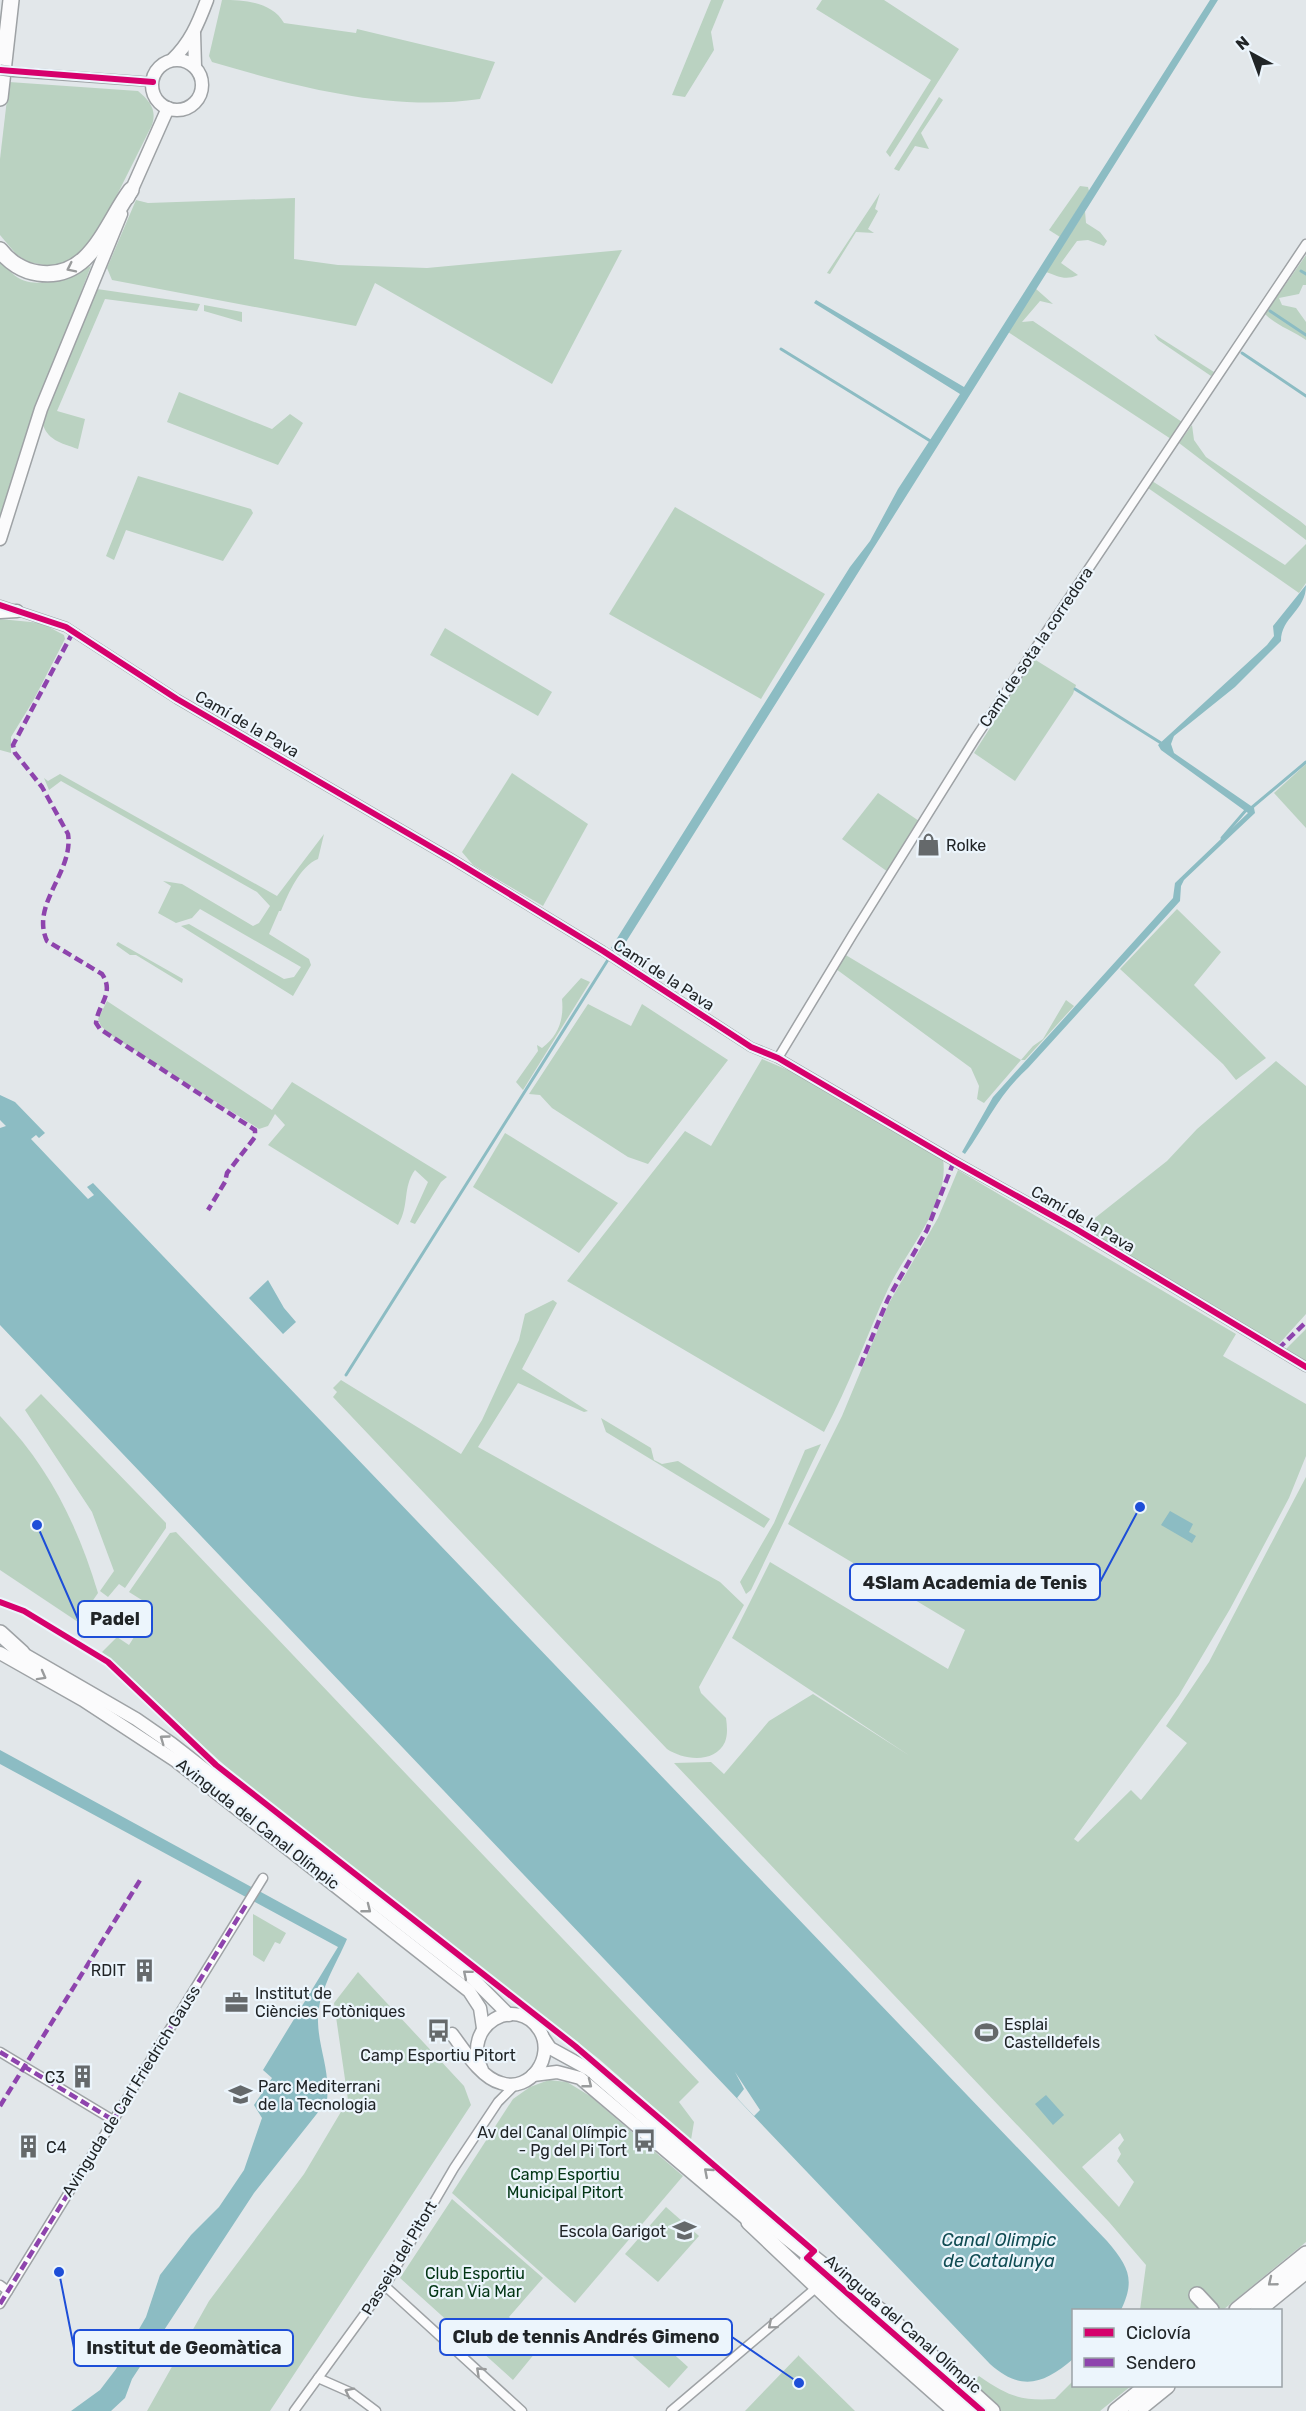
<svg xmlns="http://www.w3.org/2000/svg" width="1306" height="2411" viewBox="0 0 1306 2411" font-family="Rubik,sans-serif">
  <rect width="100%" height="100%" fill="#e2e7ea"/>
  <g fill="#bad2c1" fill-rule="evenodd">
    <path d="M222 0C245 0 272 2 284 23L356 33 357 29 495 62 480 99C391 112 297 87 212 62L209 56Z"/>
    <polygon points="711,0 724,0 711,32 714,50 685,97 672,95"/>
    <polygon points="822,0 884,0 959,49 890,157 886,152 931,80 816,9"/>
    <path d="M9 82 138 91C150 101 157 110 152 125L95 239 84 253 56 267 28 262 16 254 0 235V159Z"/>
    <polygon points="939,97 943,100 921,133 929,149 915,146 899,171 894,169"/>
    <polygon points="1080,186 1088,187 1089,191 1060,237 1049,230"/>
    <polygon points="880,193 875,209 878,211 868,229 874,233 856,232 830,274 827,273"/>
    <polygon points="295,198 294,259 338,265 427,268 622,250 552,384 375,283 356,326 112,280 107,268 136,200 148,203"/>
    <path d="M1085 211 1086 223 1100 232 1107 241 1104 246 1088 240 1077 241 1061 263 1078 275C1065 281 1058 276 1046 272Z"/>
    <path d="M1306 255V285H1303L1299 294 1279 298 1282 305 1296 308 1306 322V340C1292 330 1277 326 1265 314Z"/>
    <path d="M0 258C4 263 7 269 12 273 33 294 69 276 91 266L19 455 0 516Z"/>
    <polygon points="1035,288 1053,304 1040,301 1022,322 1033,321 1182,422 1171,439 1008,332"/>
    <path d="M97 289 200 304 197 311 105 299 57 411 85 419 78 449C61 443 46 440 42 421Z"/>
    <polygon points="204,305 242,312 242,322 204,311"/>
    <polygon points="1154,334 1214,372 1211,376 1158,340"/>
    <polygon points="179,392 272,429 290,414 303,423 278,465 167,422"/>
    <polygon points="1192,425 1194,440 1206,457 1300,521 1306,526 1306,540 1179,443"/>
    <polygon points="138,476 251,509 253,513 223,561 126,530 114,560 106,556"/>
    <polygon points="1152,481 1285,565 1306,544 1306,583 1299,593 1148,488"/>
    <polygon points="675,507 825,594 761,699 609,614"/>
    <polygon points="0,619 41,623 64,635 65,639 33,701 11,737 11,753 0,750"/>
    <polygon points="445,628 552,692 538,716 430,655"/>
    <polygon points="1034,659 1076,685 1073,694 1015,781 974,753"/>
    <polygon points="1306,764 1306,828 1274,793"/>
    <polygon points="512,773 588,824 543,906 473,865 462,852"/>
    <path d="M60 774 277 896 324 834 318 859C300 866 288 894 281 911H279L269 934 309 959 311 965 293 996 181 926 189 924 284 979 294 977 301 967 200 909 192 918 176 923 158 913 171 886 163 881 182 884 253 926 259 923 270 906 257 892 61 781 49 790 44 778 48 781Z"/>
    <polygon points="878,793 919,821 888,872 842,839"/>
    <polygon points="1177,909 1221,952 1194,985 1266,1058 1236,1080 1223,1064 1120,969"/>
    <polygon points="118,942 183,979 182,983 136,955 130,955 116,945"/>
    <polygon points="844,954 1021,1060 1033,1046 1043,1039 1066,1000 1074,1006 1025,1060 1021,1060 984,1103 977,1099 979,1086 971,1068 836,969"/>
    <path d="M581 978 590 982 523 1090 516 1082 538 1051 537 1045 542 1048C559 1035 564 1019 562 999Z"/>
    <path d="M107 1001 272 1110 292 1082 447 1177 441 1182 415 1224 410 1222 428 1182 415 1170C402 1188 410 1205 398 1225L268 1145 285 1125 275 1114 268 1126 259 1129 112 1036 101 1026 98 1019Z"/>
    <polygon points="588,1004 631,1026 642,1004 728,1060 648,1164 628,1157 552,1108 540,1095 529,1094"/>
    <path d="M762 1059 802 1076 943 1159C950 1203 906 1251 888 1289 866 1337 849 1386 824 1432L567 1281 685 1131 711 1146Z"/>
    <polygon points="1276,1061 1306,1086 1306,1314 1278,1345 1081,1229 1167,1161 1197,1129"/>
    <polygon points="505,1133 618,1203 579,1253 473,1187"/>
    <path d="M958 1170 1236 1334 1223 1356 1306 1404V1456L1289 1498 1230 1609 1179 1695 1074 1839 1078 1842 1131 1790 1141 1800 1187 1743 1166 1726 1209 1662 1306 1477V2242L1223 2310H1140L1146 2265 1109 2222 674 1763 711 1762 724 1774 769 1721 813 1694 910 1756 732 1638 770 1562 948 1669 965 1630 788 1524 842 1416 889 1303 938 1218ZM1120 2133 1124 2140 1118 2148 1121 2154 1117 2161 1134 2182 1119 2207 1082 2167Z"/>
    <path d="M553 1300 557 1303 522 1369 588 1411 584 1412 518 1383 478 1447 720 1582 744 1605 699 1687 701 1693 726 1718C727 1726 728 1734 725 1742 715 1764 683 1760 667 1749L333 1397 337 1392 333 1388 341 1380 461 1454 482 1420 519 1340 525 1314Z"/>
    <polygon points="1306,1329 1306,1362 1285,1350"/>
    <polygon points="41,1394 166,1523 166,1528 125,1588 119,1584 108,1597 100,1591 114,1571 92,1512 25,1410"/>
    <path d="M0 1416C49 1467 78 1526 98 1593L78 1622 0 1570Z"/>
    <polygon points="601,1418 651,1448 654,1460 662,1464 678,1461 770,1519 764,1528 606,1432"/>
    <polygon points="821,1444 751,1590 746,1594 740,1582 774,1523 805,1450"/>
    <path d="M176 1532 699 2082 679 2102 694 2122 691 2140 599 2059 245 1783C195 1741 151 1693 102 1652L117 1637 129 1645 136 1634 134 1616 145 1602 129 1592 170 1533Z"/>
    <polygon points="253,1914 286,1933 280,1944 275,1942 264,1962 253,1955"/>
    <polygon points="358,1972 464,2086 471,2105 270,2411 147,2411 209,2301 304,2174 348,2100 334,2003"/>
    <polygon points="549,2080 567,2082 590,2096 683,2176 575,2303 452,2193 513,2099 530,2087"/>
    <polygon points="452,2199 543,2278 509,2317 540,2347 513,2380 400,2278"/>
    <polygon points="666,2207 699,2236 658,2282 625,2254"/>
    <polygon points="646,2329 688,2367 669,2388 627,2351"/>
    <polygon points="799,2355 799,2356 855,2411 745,2411"/>
    <path d="M979 2376C1008 2396 1020 2401 1055 2399L1073 2381 1074 2386H1131L1100 2411H999L969 2386Z"/>
  </g>
  <g fill="#8cbcc3">
    <polygon points="1210,0 1218,0 619,953 611,948 850,567 870,541 898,489 960,394 814,303 816,300 964,387"/>
    <path d="M1306 585C1306 611 1281 617 1281 641L1235 687 1174 736 1171 744 1174 753 1254 808 1255 813 1184 880 1181 886 1180 901 1028 1068C998 1095 988 1122 965 1154L962 1152 993 1097 1173 898 1175 883 1248 813 1161 750 1158 745 1267 645 1274 636 1273 626Z"/>
    <path d="M0 1095 15 1102 45 1133 39 1138 36 1135 31 1139 88 1199 94 1195 87 1187 93 1183 1107 2241C1128 2266 1136 2279 1121 2310H1074L1073 2359C1044 2384 1021 2392 990 2364L0 1325V1128L6 1126 0 1120Z"/>
    <polygon points="268,1280 284,1308 296,1322 283,1334 249,1298"/>
    <polygon points="1170,1511 1193,1524 1189,1532 1196,1536 1192,1543 1161,1525"/>
    <path d="M0 1750 347 1939C336 1965 317 1993 318 2022 319 2051 330 2068 327 2101L254 2193 132 2379 125 2398 111 2411H71L100 2390 116 2369 146 2317 160 2275 191 2235 219 2207 244 2170 262 2118 254 2105 272 2078 263 2070 338 1947 0 1764Z"/>
    <polygon points="1046,2095 1064,2115 1053,2125 1035,2104"/>
  </g>
  <polygon fill="#e2e7ea" points="735,2072 760,2110 754,2116 737,2098 744,2089"/>
  <g fill="none" stroke-linecap="round" stroke-linejoin="round">
    <g stroke="#8cbcc3" stroke-width="3">
      <polyline points="1301,271 1306,274"/>
      <polyline points="1270,311 1306,335"/>
      <polyline points="781,349 932,442"/>
      <polyline points="1242,353 1306,396"/>
      <polyline points="1075,689 1161,743"/>
      <polyline points="1250,809 1306,762"/>
      <polyline points="1222,838 1247,809"/>
      <polyline points="346,1375 616,947"/>
    </g>
    <defs>
      <g id="street">
        <polyline points="14,72 153,82"/>
        <polyline points="0,605 66,627 177,699 452,859 603,951 751,1047 778,1058 954,1161 1076,1229 1306,1367"/>
        <polyline points="778,1058 853,934 976,737 1306,244"/>
        <polyline points="0,2052 113,2120"/>
        <polyline points="0,2285 8,2291"/>
        <polyline points="385,2286 522,2411"/>
        <polyline points="0,2304 263,1878"/>
        <polyline points="318,2378 352,2393 376,2411"/>
        <polyline points="294,2411 385,2286 454,2168 498,2102 515,2085"/>
        <polyline points="671,2411 817,2287"/>
      </g>
      <g id="secondary">
        <polyline points="194,33 195,67"/>
        <path d="M172 60C190 43 198 24 207 0"/>
        <circle cx="177" cy="85" r="25"/>
        <polyline points="128,198 168,108"/>
        <polyline points="0,539 41,409 121,214"/>
        <polyline points="0,612 17,611"/>
        <polyline points="15,1649 136,1719 172,1744 471,1977 509,2015"/>
        <polyline points="0,1653 83,1700 176,1761 469,1991 480,2008 483,2028"/>
        <path d="M452 2034C464 2050 481 2078 501 2083 531 2093 555 2056 540 2031 517 1993 460 2025 482 2070"/>
        <polyline points="544,2039 550,2048 590,2070 758,2216"/>
        <polyline points="533,2075 557,2072 580,2078 756,2227"/>
        <polyline points="806,2260 865,2319 971,2411"/>
      </g>
      <g id="highway">
        <polyline points="0,98 11,0"/>
        <path d="M0 250C9 262 23 271 38 273 91 281 106 223 131 190"/>
        <polyline points="0,1633 22,1653"/>
        <polyline points="753,2210 888,2317 992,2411"/>
        <polyline points="749,2222 844,2312 956,2411"/>
        <polyline points="1197,2295 1211,2310"/>
        <polyline points="1237,2310 1306,2254"/>
        <polyline points="1258,2310 1306,2271"/>
        <polyline points="1116,2411 1147,2386"/>
        <polyline points="1136,2411 1167,2386"/>
      </g>
    </defs>
    <use href="#street" stroke="#9ea2a5" stroke-width="11"/>
    <use href="#secondary" stroke="#9ea2a5" stroke-width="15"/>
    <use href="#highway" stroke="#9ea2a5" stroke-width="18"/>
    <use href="#street" stroke="#fbfbfc" stroke-width="8"/>
    <use href="#secondary" stroke="#fbfbfc" stroke-width="12"/>
    <use href="#highway" stroke="#fbfbfc" stroke-width="15"/>
    <defs>
      <polyline id="street-bridge" points="0,70 14,72"/>
    </defs>
    <use href="#street-bridge" stroke="#9ea2a5" stroke-width="11" stroke-linecap="butt"/>
    <use href="#street-bridge" stroke="#fbfbfc" stroke-width="8"/>
    <g stroke="#8e44ad" stroke-width="4.5" stroke-dasharray="9 4.5" stroke-linecap="butt">
      <path d="M73 632 13 745 15 753 42 787 68 834C74 872 30 904 47 941L102 974C115 993 98 1004 96 1023L100 1029 255 1130V1137L227 1173 225 1182 208 1210"/>
      <polyline points="1278,1349 1306,1322"/>
      <polyline points="860,1366 888,1299 927,1230 954,1161"/>
      <polyline points="0,2052 113,2120"/>
      <polyline points="0,2106 142,1877"/>
      <polyline points="0,2304 246,1905"/>
    </g>
    <defs>
      <g id="cycleway">
        <polyline points="0,70 153,82"/>
        <polyline points="0,605 66,627 177,699 452,859 603,951 751,1047 778,1058 954,1161 1076,1229 1306,1367"/>
        <polyline points="0,1602 24,1611 108,1662 216,1765 575,2046 814,2251 807,2258 982,2411"/>
      </g>
    </defs>
    <use href="#cycleway" stroke="#ecf5fc" stroke-width="10"/>
    <use href="#cycleway" stroke="#d6006c" stroke-width="6"/>
  </g>
  <defs><path id="oneway-chevron" d="M-2-3.5L2.5 0L-2 3.5" fill="none" stroke-width="1.6" stroke-linecap="round" stroke-linejoin="round" transform="scale(1.5)"/></defs>
  <g stroke="#999b9c">
    <use href="#oneway-chevron" transform="translate(71 268) rotate(154)"/>
    <use href="#oneway-chevron" transform="translate(42 1676) rotate(29)"/>
    <use href="#oneway-chevron" transform="translate(164 1739) rotate(-144)"/>
    <use href="#oneway-chevron" transform="translate(367 1909) rotate(38)"/>
    <use href="#oneway-chevron" transform="translate(467 1974) rotate(-140)"/>
    <use href="#oneway-chevron" transform="translate(588 2084) rotate(38)"/>
    <use href="#oneway-chevron" transform="translate(708 2172) rotate(-139)"/>
    <use href="#oneway-chevron" transform="translate(1272 2282) rotate(141)"/>
    <use href="#oneway-chevron" transform="translate(772 2325) rotate(140)"/>
    <use href="#oneway-chevron" transform="translate(480 2371) rotate(-137)"/>
    <use href="#oneway-chevron" transform="translate(349 2392) rotate(-153)"/>
  </g>
  <defs>
    <symbol id="shop-bare" viewBox="-9 -9 18 18"><path d="M-5-2.5h2.3a2.7 3.5 0 0 1 5.4 0H5L5.5 6h-11ZM-1.5-2.5h3a1.5 2.3 0 0 0-3 0Z" fill="#65696b" stroke="#ecf5fc" stroke-width="2.5" paint-order="stroke"/></symbol>
    <symbol id="building-bare" viewBox="-9 -9 18 18"><path d="M-4-6H4V6H1V3H-1V6H-4ZM-2.5-4.3h1.7v1.8h-1.7ZM.8-4.3h1.7v1.8H.8ZM-2.5-1h1.7V.8h-1.7ZM.8-1h1.7V.8H.8Z" fill="#65696b" stroke="#ecf5fc" stroke-width="2.5" paint-order="stroke"/></symbol>
    <symbol id="office-bare" viewBox="-9 -9 18 18"><path d="M-6-3h4V-5.5h4V-3h4V5H-6ZM-1-4.5V-3h2v-1.5ZM-6 0V1H6V0Z" fill="#65696b" stroke="#ecf5fc" stroke-width="2.5" paint-order="stroke"/></symbol>
    <symbol id="bus-bare" viewBox="-9 -9 18 18"><path d="M-5-6H5V4H4V6H2V4H-2V6H-4V4H-5ZM-3.5-4V0h7V-4ZM-3.5 1.2v1.5H-2V1.2ZM2 1.2v1.5H3.5V1.2Z" fill="#65696b" stroke="#ecf5fc" stroke-width="2.5" paint-order="stroke"/></symbol>
    <symbol id="stadium-bare" viewBox="-9 -9 18 18"><path d="M0-5a6.5 5 0 1 0 0 10a6.5 5 0 1 0 0-10ZM-3.5-1.8h7v3.6h-7Z" fill="#65696b" stroke="#ecf5fc" stroke-width="2.5" paint-order="stroke"/></symbol>
    <symbol id="university-bare" viewBox="-9 -9 18 18"><path d="M0-5L7-2L0 1L-7-2ZM-4 1L0 2.5L4 1V4Q0 6-4 4Z" fill="#65696b" stroke="#ecf5fc" stroke-width="2.5" paint-order="stroke"/></symbol>
    <symbol id="school-bare" viewBox="-9 -9 18 18"><path d="M0-5L7-2L0 1L-7-2ZM-4 1L0 2.5L4 1V4Q0 6-4 4Z" fill="#65696b" stroke="#ecf5fc" stroke-width="2.5" paint-order="stroke"/></symbol>
  </defs>
  <g fill-rule="evenodd">
    <use href="#shop-bare" x="912" y="828" width="33" height="33"/>
    <use href="#building-bare" x="128" y="1954" width="33" height="33"/>
    <use href="#office-bare" x="220" y="1986" width="33" height="33"/>
    <use href="#bus-bare" x="422" y="2014" width="33" height="33"/>
    <use href="#stadium-bare" x="970" y="2016" width="33" height="33"/>
    <use href="#building-bare" x="66" y="2060" width="33" height="33"/>
    <use href="#university-bare" x="224" y="2078" width="33" height="33"/>
    <use href="#bus-bare" x="628" y="2124" width="33" height="33"/>
    <use href="#building-bare" x="12" y="2130" width="33" height="33"/>
    <use href="#school-bare" x="668" y="2214" width="33" height="33"/>
  </g>
  <g text-anchor="middle" dominant-baseline="central" stroke-width="4.5" stroke-linejoin="round" paint-order="stroke">
    <g font-size="16" fill="#212527" stroke="#ecf5fc">
      <text transform="translate(1036 647) rotate(-56)">Camí de sota la corredora</text>
      <text transform="translate(247 724) rotate(30)">Camí de la Pava</text>
      <text transform="translate(664 975) rotate(33)">Camí de la Pava</text>
      <text transform="translate(1083 1219) rotate(30)">Camí de la Pava</text>
      <text transform="translate(258 1824) rotate(38)">Avinguda del Canal Olímpic</text>
      <text transform="translate(131 2091) rotate(-58)">Avinguda de Carl Friedrich Gauss</text>
      <text transform="translate(399 2258) rotate(-59)">Passeig del Pitort</text>
      <text transform="translate(903 2324) rotate(41)">Avinguda del Canal Olímpic</text>
    </g>
    <g font-size="16" fill="#212527" stroke="#ecf5fc" text-anchor="start">
      <text x="946" y="845">Rolke</text>
      <text x="126" y="1970" text-anchor="end">RDIT</text>
      <text x="255" y="1993">Institut de<tspan x="255" dy="18">Ciències Fotòniques</tspan></text>
      <text x="1004" y="2024">Esplai<tspan x="1004" dy="18">Castelldefels</tspan></text>
      <text x="438" y="2055" text-anchor="middle">Camp Esportiu Pitort</text>
      <text x="65" y="2077" text-anchor="end">C3</text>
      <text x="258" y="2086">Parc Mediterrani<tspan x="258" dy="18">de la Tecnologia</tspan></text>
      <text x="627" y="2132" text-anchor="end">Av del Canal Olímpic<tspan x="627" dy="18">- Pg del Pi Tort</tspan></text>
      <text x="46" y="2147">C4</text>
      <text x="666" y="2231" text-anchor="end">Escola Garigot</text>
    </g>
    <g font-size="16" fill="#023514" stroke="#ecf5fc">
      <text x="565" y="2174">Camp Esportiu<tspan x="565" dy="18">Municipal Pitort</tspan></text>
      <text x="475" y="2273">Club Esportiu<tspan x="475" dy="18">Gran Via Mar</tspan></text>
    </g>
    <g font-size="18" font-style="italic" fill="#104c53" stroke="#ecf5fc">
      <text x="999" y="2240">Canal Olimpic<tspan x="999" dy="21">de Catalunya</tspan></text>
    </g>
  </g>
  <path fill="none" stroke="#1d4ed8" stroke-width="2" d="M1140 1507L1100 1582M37 1525L78 1619M799 2383L732 2337M59 2272L74 2348"/>
  <g fill="#1d4ed8" stroke="#ecf5fc" stroke-width="2">
    <circle cx="1140" cy="1507" r="6"/>
    <circle cx="37" cy="1525" r="6"/>
    <circle cx="799" cy="2383" r="6"/>
    <circle cx="59" cy="2272" r="6"/>
  </g>
  <g fill="#ecf5fc" stroke="#1d4ed8" stroke-width="2">
    <rect x="850" y="1564" width="250" height="36" rx="6"/>
    <rect x="78" y="1601" width="74" height="36" rx="6"/>
    <rect x="440" y="2319" width="292" height="36" rx="6"/>
    <rect x="74" y="2330" width="219" height="36" rx="6"/>
  </g>
  <g font-size="18" text-anchor="middle" font-weight="bold" fill="#212527">
    <text x="975" y="1589">4Slam Academia de Tenis</text>
    <text x="115" y="1625">Padel</text>
    <text x="586" y="2343">Club de tennis Andrés Gimeno</text>
    <text x="184" y="2354">Institut de Geomàtica</text>
  </g>
  <rect x="1072" y="2309" width="210" height="78" fill="#ecf5fc" stroke="#9ba2a7" stroke-width="1.5"/>
  <rect x="1084" y="2328" width="30" height="9" fill="#d6006c" stroke="#9ba2a7" stroke-width="1.5"/>
  <text x="1126" y="2339" font-size="18" fill="#212527">Ciclovía</text>
  <rect x="1084" y="2358" width="30" height="9" fill="#8e44ad" stroke="#9ba2a7" stroke-width="1.5"/>
  <text x="1126" y="2369" font-size="18" fill="#212527">Sendero</text>
  <g transform="translate(1252 54) rotate(319)" stroke="#ecf5fc" stroke-width="4.5" paint-order="stroke">
  <path d="M0-4.5L10 22L0 15L-10 22Z" fill="#212527"/>
  <text y="-9" font-size="16" font-weight="bold" text-anchor="middle" fill="#212527">N</text>
  </g>
</svg>
